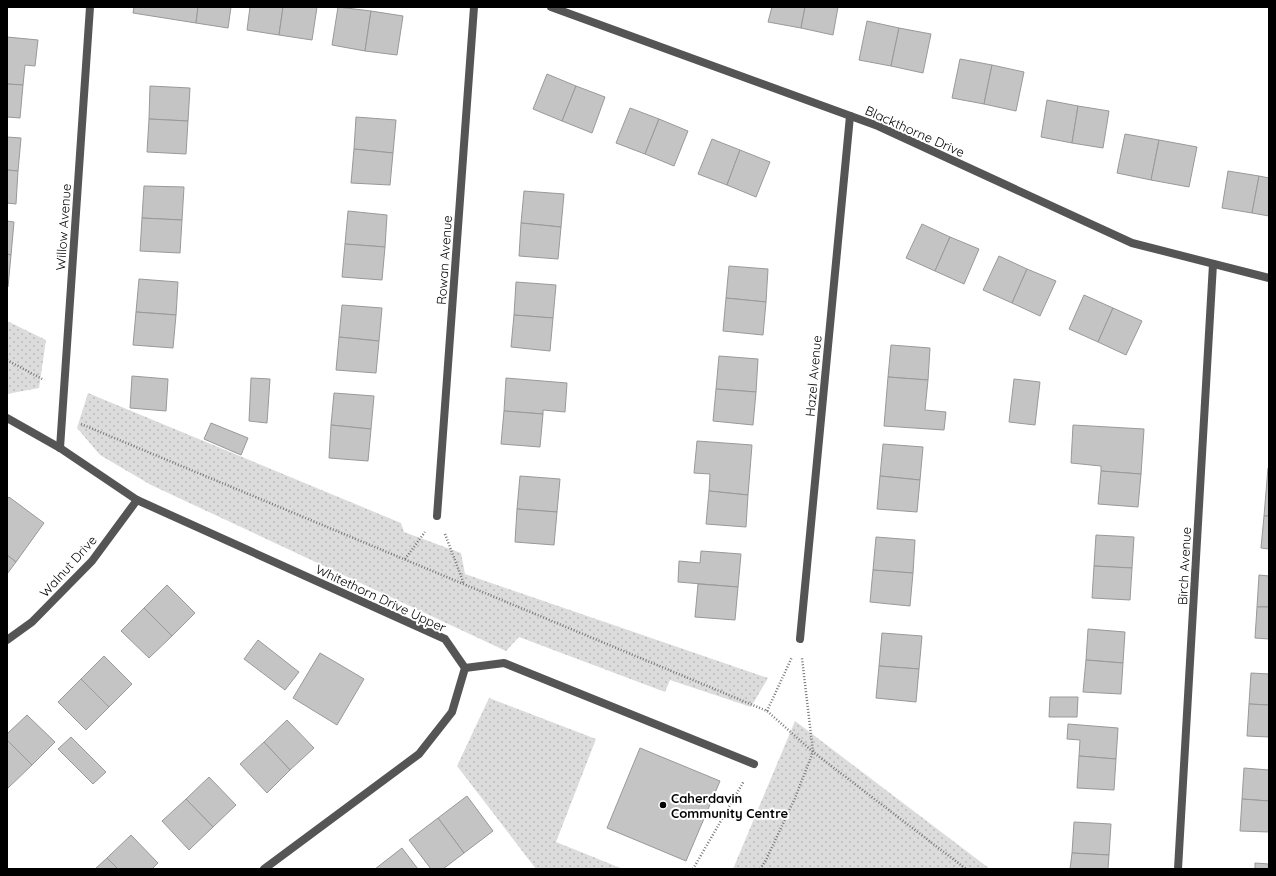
<svg xmlns="http://www.w3.org/2000/svg" width="1276" height="876" viewBox="0 0 1276 876" font-family="Quicksand,sans-serif">
  <defs>
    <pattern id="grass-dots" width="8" height="8" patternUnits="userSpaceOnUse"><rect width="8" height="8" fill="#dcdcdc"/><path d="M2 2h.1M6 6h.1" fill="none" stroke="#bbb" stroke-width="1.8" stroke-linecap="round"/></pattern>
  </defs>
  <rect width="100%" height="100%" fill="#fff"/>
  <g fill="url(#grass-dots)">
    <polygon points="7,321 46,340 39,388 7,394"/>
    <polygon points="88,393 401,523 404,532 461,553 465,574 768,678 751,707 670,680 665,692 519,637 506,651 151,485 100,455 77,428"/>
    <polygon points="489,698 596,739 556,842 623,869 536,869 457,766"/>
    <polygon points="795,721 990,869 733,869"/>
  </g>
  <g fill="#c4c4c4" stroke="#999">
    <polygon points="134,7 198,7 196,23 133,13"/>
    <polygon points="198,7 231,7 228,28 196,23"/>
    <polygon points="250,7 283,7 279,35 247,30"/>
    <polygon points="283,7 317,7 312,40 279,35"/>
    <polygon points="338,7 371,11 365,51 332,45"/>
    <polygon points="772,7 805,7 801,28 768,22"/>
    <polygon points="805,7 838,7 833,35 801,28"/>
    <polygon points="371,11 403,16 397,55 365,51"/>
    <polygon points="867,21 899,28 891,66 859,60"/>
    <polygon points="899,28 931,34 923,73 891,66"/>
    <polygon points="7,37 38,40 35,66 25,65 23,85 7,84"/>
    <polygon points="960,59 992,65 984,104 952,98"/>
    <polygon points="992,65 1024,72 1016,111 984,104"/>
    <polygon points="547,74 576,86 562,121 533,109"/>
    <polygon points="7,84 23,85 20,118 7,117"/>
    <polygon points="150,86 190,88 188,121 149,119"/>
    <polygon points="576,86 605,97 592,133 562,121"/>
    <polygon points="1047,100 1078,106 1072,143 1041,137"/>
    <polygon points="1078,106 1109,111 1103,148 1072,143"/>
    <polygon points="630,108 659,119 645,154 616,143"/>
    <polygon points="356,117 396,120 393,153 354,149"/>
    <polygon points="149,119 188,121 186,154 147,152"/>
    <polygon points="659,119 688,131 674,166 645,154"/>
    <polygon points="1125,134 1159,140 1151,180 1117,173"/>
    <polygon points="7,137 21,138 18,171 7,170"/>
    <polygon points="712,139 740,150 727,185 698,174"/>
    <polygon points="1159,140 1197,147 1189,187 1151,180"/>
    <polygon points="354,149 393,153 390,185 351,183"/>
    <polygon points="740,150 770,162 756,197 727,185"/>
    <polygon points="7,170 18,171 16,204 7,203"/>
    <polygon points="1228,171 1259,176 1252,213 1222,208"/>
    <polygon points="1259,176 1269,178 1269,216 1252,213"/>
    <polygon points="144,186 184,187 182,220 142,218"/>
    <polygon points="524,191 564,194 561,227 521,223"/>
    <polygon points="348,211 387,215 385,247 345,244"/>
    <polygon points="142,218 182,220 180,253 140,251"/>
    <polygon points="7,221 14,222 11,255 7,254"/>
    <polygon points="521,223 561,227 558,259 519,256"/>
    <polygon points="922,224 950,237 935,271 906,258"/>
    <polygon points="950,237 979,249 964,284 935,271"/>
    <polygon points="345,244 385,247 382,280 342,277"/>
    <polygon points="7,254 11,255 8,287 7,287"/>
    <polygon points="999,256 1027,269 1012,303 983,290"/>
    <polygon points="729,266 768,269 766,302 726,298"/>
    <polygon points="1027,269 1056,281 1040,316 1012,303"/>
    <polygon points="139,279 178,282 176,315 136,312"/>
    <polygon points="516,282 556,285 553,318 514,315"/>
    <polygon points="1084,295 1113,308 1098,342 1069,329"/>
    <polygon points="726,298 766,302 763,335 723,331"/>
    <polygon points="342,305 382,308 379,341 339,337"/>
    <polygon points="1113,308 1142,321 1126,355 1098,342"/>
    <polygon points="136,312 176,315 173,348 133,345"/>
    <polygon points="514,315 553,318 550,351 511,347"/>
    <polygon points="339,337 379,341 376,373 336,370"/>
    <polygon points="891,345 930,348 928,380 888,377"/>
    <polygon points="719,356 758,359 756,392 716,389"/>
    <polygon points="132,376 168,379 166,411 130,408"/>
    <polygon points="888,377 928,380 925,410 946,412 944,430 884,426"/>
    <polygon points="251,378 270,379 267,423 249,421"/>
    <polygon points="506,378 567,383 565,412 543,410 543,414 504,411"/>
    <polygon points="1014,379 1040,382 1035,425 1009,422"/>
    <polygon points="716,389 756,392 753,425 713,421"/>
    <polygon points="334,393 374,396 371,429 331,425"/>
    <polygon points="504,411 543,414 540,447 501,444"/>
    <polygon points="211,423 248,438 241,455 204,439"/>
    <polygon points="331,425 371,429 368,461 329,458"/>
    <polygon points="1073,425 1144,429 1141,474 1101,471 1101,466 1071,463"/>
    <polygon points="697,441 752,445 748,495 709,491 710,474 694,473"/>
    <polygon points="883,444 923,447 920,480 880,476"/>
    <polygon points="1268,468 1269,468 1269,516 1264,516"/>
    <polygon points="1101,471 1141,474 1138,507 1098,504"/>
    <polygon points="520,476 560,479 557,512 517,509"/>
    <polygon points="880,476 920,480 917,512 877,509"/>
    <polygon points="709,491 748,495 746,527 706,524"/>
    <polygon points="9,497 44,523 16,562 7,555 7,499"/>
    <polygon points="517,509 557,512 554,545 515,542"/>
    <polygon points="1264,516 1269,516 1269,549 1261,548"/>
    <polygon points="1096,535 1134,537 1132,568 1094,566"/>
    <polygon points="876,537 915,540 913,573 873,570"/>
    <polygon points="701,551 741,554 738,587 678,582 679,561 700,563"/>
    <polygon points="7,555 16,562 7,574"/>
    <polygon points="1094,566 1132,568 1130,600 1092,598"/>
    <polygon points="873,570 913,573 910,606 870,602"/>
    <polygon points="1259,575 1269,576 1269,607 1257,607"/>
    <polygon points="698,584 738,587 735,620 695,617"/>
    <polygon points="167,585 195,613 172,636 144,608"/>
    <polygon points="1257,607 1269,607 1269,639 1255,638"/>
    <polygon points="144,608 172,636 149,658 121,631"/>
    <polygon points="1088,629 1125,632 1123,663 1086,660"/>
    <polygon points="882,633 922,636 919,669 879,666"/>
    <polygon points="258,640 299,672 285,690 244,659"/>
    <polygon points="320,653 364,679 337,725 293,698"/>
    <polygon points="104,656 132,684 109,707 81,679"/>
    <polygon points="1086,660 1123,663 1121,694 1083,692"/>
    <polygon points="879,666 919,669 916,702 876,698"/>
    <polygon points="1251,673 1269,674 1269,705 1249,704"/>
    <polygon points="81,679 109,707 86,730 58,702"/>
    <polygon points="1050,697 1078,697 1077,717 1049,717"/>
    <polygon points="1249,704 1269,705 1269,737 1247,736"/>
    <polygon points="27,715 55,742 32,765 7,740 7,734"/>
    <polygon points="287,720 314,748 290,770 264,742"/>
    <polygon points="1068,724 1118,728 1116,759 1079,756 1080,740 1067,739"/>
    <polygon points="71,737 106,772 93,784 58,749"/>
    <polygon points="7,740 32,765 8,788 7,787"/>
    <polygon points="264,742 290,770 267,793 240,764"/>
    <polygon points="640,748 720,781 686,861 607,828"/>
    <polygon points="1079,756 1116,759 1114,790 1077,788"/>
    <polygon points="1244,768 1269,770 1269,801 1242,799"/>
    <polygon points="209,777 236,805 213,827 186,799"/>
    <polygon points="467,796 493,831 464,853 438,818"/>
    <polygon points="186,799 213,827 189,850 162,821"/>
    <polygon points="1242,799 1269,801 1269,832 1240,831"/>
    <polygon points="438,818 464,853 443,869 431,869 409,840"/>
    <polygon points="1074,822 1111,824 1109,855 1072,853"/>
    <polygon points="131,835 158,863 152,869 118,869 107,858"/>
    <polygon points="402,848 418,869 375,869"/>
    <polygon points="1072,853 1109,855 1108,869 1070,869"/>
    <polygon points="107,858 118,869 95,869"/>
    <polygon points="1255,863 1269,864 1269,869 1255,869"/>
  </g>
  <g fill="none" stroke-linecap="round" stroke-linejoin="round">
    <g stroke="#777" stroke-width="2.5" stroke-dasharray="1 2" stroke-linecap="butt">
      <polyline points="7,360 44,380"/>
      <polyline points="81,424 767,711 813,752 966,869"/>
      <polyline points="445,534 464,584"/>
      <polyline points="405,559 425,532"/>
      <polyline points="767,711 792,657"/>
      <polyline points="693,869 744,781"/>
      <polyline points="760,869 766,860 795,798 813,752 802,658"/>
    </g>
    <polyline stroke="#555" stroke-width="8" points="465,668 504,663 754,764"/>
    <g stroke="#555" stroke-width="8">
      <polyline points="551,7 878,126 1132,243 1269,278"/>
      <polyline points="7,418 60,448 137,500 445,639 465,668 452,712 419,754 264,869"/>
      <polyline points="60,448 90,7"/>
      <polyline points="437,516 474,7"/>
      <polyline points="800,639 850,116"/>
      <polyline points="7,640 32,622 92,561 137,500"/>
      <polyline points="1178,869 1213,264"/>
    </g>
  </g>
  <circle fill="#000" stroke="#fff" stroke-width="1.5" cx="663" cy="805" r="4"/>
  <g text-anchor="middle" dominant-baseline="central" stroke-width="4" stroke-linejoin="round" paint-order="stroke">
    <g font-size="13" fill="#000" stroke="#fff">
      <text transform="translate(915 131) rotate(24)">Blackthorne Drive</text>
      <text transform="translate(63 227) rotate(-86)">Willow Avenue</text>
      <text transform="translate(444 260) rotate(-86)">Rowan Avenue</text>
      <text transform="translate(813 376) rotate(-85)">Hazel Avenue</text>
      <text transform="translate(68 566) rotate(-48)">Walnut Drive</text>
      <text transform="translate(1184 566) rotate(-87)">Birch Avenue</text>
      <text transform="translate(381 598) rotate(25)">Whitethorn Drive Upper</text>
    </g>
    <g font-size="13" font-weight="bold" fill="#000" stroke="#fff" text-anchor="start">
      <text x="671" y="798">Caherdavin<tspan x="671" dy="15">Community Centre</tspan></text>
    </g>
  </g>
  <rect width="1276" height="876" fill="none" stroke="#000000" stroke-width="16"/>
</svg>
